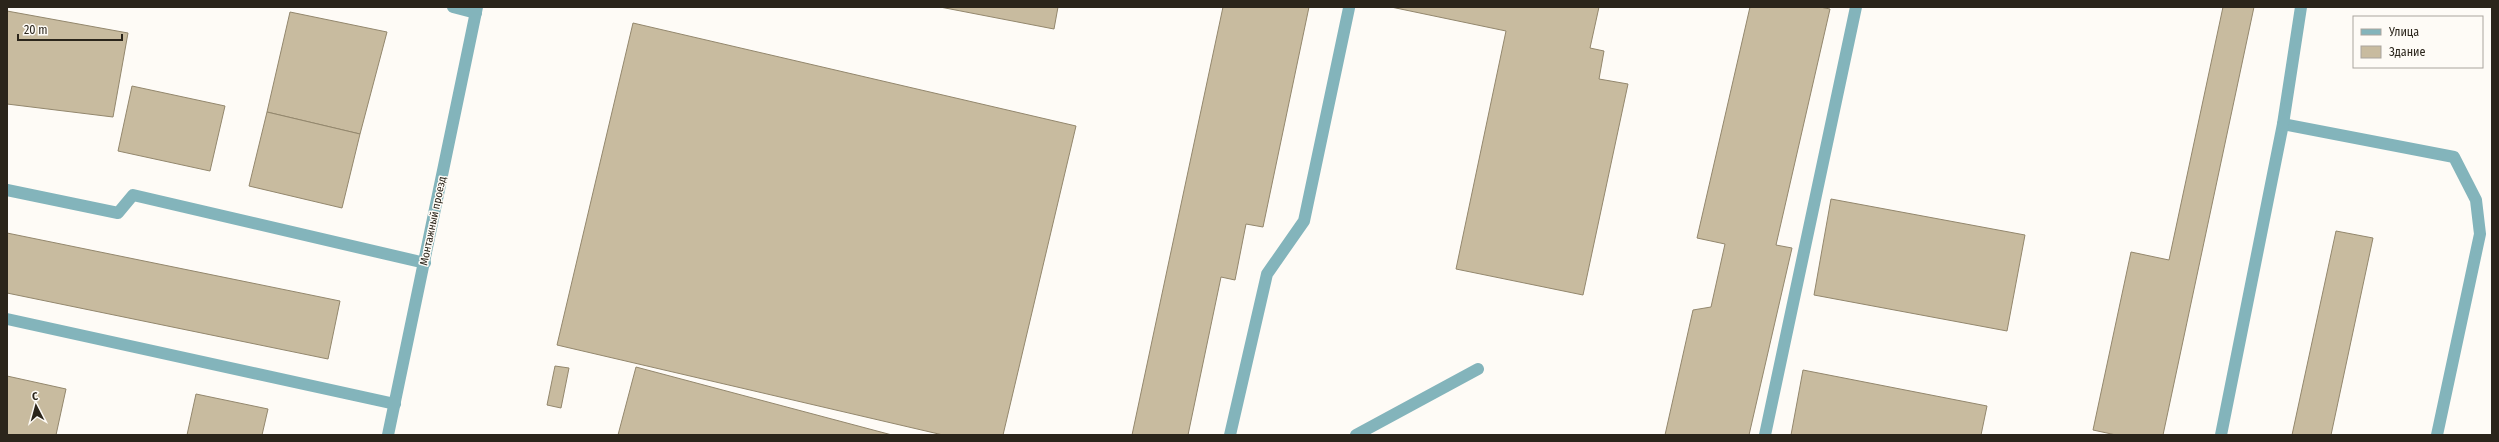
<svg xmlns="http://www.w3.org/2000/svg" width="2499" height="442" viewBox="0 0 2499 442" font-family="'Fira Sans Condensed',sans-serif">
  <rect width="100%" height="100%" fill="#fefbf6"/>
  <g fill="#c8bb9f" stroke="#93876d">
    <polygon points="940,7 1058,7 1054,29"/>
    <polygon points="1223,7 1309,7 1263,227 1246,224 1235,280 1221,277 1188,435 1132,435"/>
    <polygon points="1391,7 1599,7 1590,48 1604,51 1599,79 1628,84 1583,295 1456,269 1506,31"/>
    <polygon points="1750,7 1820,7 1830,9 1776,245 1792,248 1749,435 1665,435 1693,310 1711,307 1725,244 1697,238"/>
    <polygon points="2223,7 2254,7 2163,435 2116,435 2093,430 2131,252 2169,260"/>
    <polygon points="7,11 128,33 113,117 7,104"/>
    <polygon points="290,12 387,32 360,134 267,112"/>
    <polygon points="633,23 1076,126 1003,435 943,435 557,345"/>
    <polygon points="132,86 225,106 210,171 118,151"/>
    <polygon points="267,112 360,134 342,208 249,186"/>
    <polygon points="1831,199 2025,235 2007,331 1814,295"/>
    <polygon points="2336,231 2373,238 2331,435 2292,435"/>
    <polygon points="7,233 340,301 328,359 7,293"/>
    <polygon points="555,366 569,368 561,408 547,405"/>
    <polygon points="636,367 892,435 618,435"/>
    <polygon points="1803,370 1987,406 1981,435 1791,435"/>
    <polygon points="7,376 66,389 56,435 7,435"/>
    <polygon points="196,394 268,409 262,435 187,435"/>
  </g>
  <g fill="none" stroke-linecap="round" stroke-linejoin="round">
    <g stroke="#83b4bb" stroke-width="12">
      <polyline points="453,7 476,13"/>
      <polyline points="2283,124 2454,157 2476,200 2480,234 2437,435"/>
      <polyline points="7,190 118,213 133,195 425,263"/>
      <polyline points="7,319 395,404"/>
      <polyline points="1230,435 1267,274 1304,221 1349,8"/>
      <polyline points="1356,435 1478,369"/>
      <polyline points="1765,435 1856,7"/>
      <polyline points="2221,435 2283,124 2301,7"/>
    </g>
    <polyline stroke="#83b4bb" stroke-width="12" points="388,435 477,7"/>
  </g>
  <g text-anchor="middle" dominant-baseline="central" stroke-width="3" stroke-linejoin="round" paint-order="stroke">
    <g font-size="11" fill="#2b251b" stroke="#fefbf6">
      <text transform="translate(433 221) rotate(-78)">Монтажный проезд</text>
    </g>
  </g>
  <rect width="2499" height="442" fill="none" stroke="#2b251b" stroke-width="16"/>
  <rect x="2353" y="16" width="130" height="52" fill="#fefbf6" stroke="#aaa59e"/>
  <rect x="2361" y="29" width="20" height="6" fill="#83b4bb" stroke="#aaa59e"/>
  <text x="2389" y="36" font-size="12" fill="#2b251b">Улица</text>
  <rect x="2361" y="46" width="20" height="12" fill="#c8bb9f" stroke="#aaa59e"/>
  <text x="2389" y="56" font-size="12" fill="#2b251b">Здание</text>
  <g transform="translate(36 406) rotate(354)" stroke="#fefbf6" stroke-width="3" paint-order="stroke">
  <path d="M0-3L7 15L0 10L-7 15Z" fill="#2b251b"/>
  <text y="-6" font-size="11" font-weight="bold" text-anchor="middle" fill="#2b251b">С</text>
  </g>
  <path d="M18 34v6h104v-6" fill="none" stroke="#2b251b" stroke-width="2"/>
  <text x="24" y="34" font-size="12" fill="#2b251b" stroke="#fefbf6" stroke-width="3" paint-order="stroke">20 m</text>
</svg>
